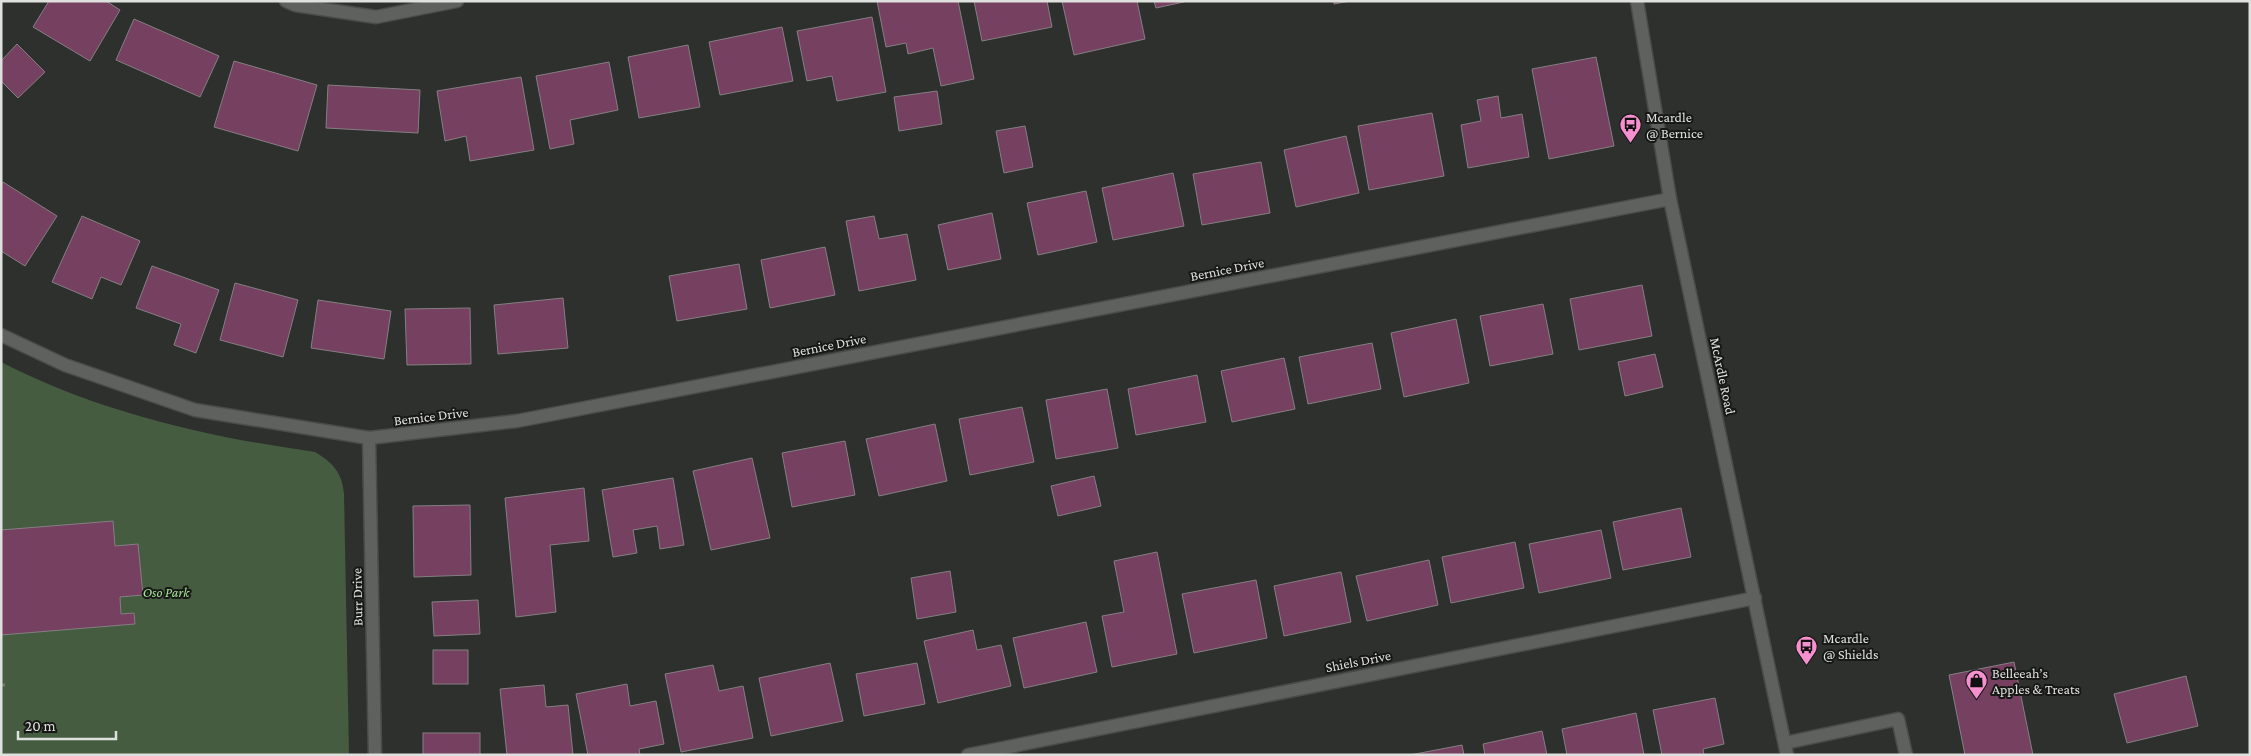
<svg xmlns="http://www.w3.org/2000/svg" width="2251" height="756" viewBox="0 0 2251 756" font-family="'Crimson Pro',serif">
  <rect width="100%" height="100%" fill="#2e302d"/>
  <path fill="#455c40" d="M1 362C98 412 207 437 315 452 333 463 342 472 344 494L349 755H1Z"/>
  <g fill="#764061" stroke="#847f82">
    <polygon points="49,1 106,1 120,10 90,61 33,27"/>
    <polygon points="877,1 958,1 974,79 941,86 933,48 908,54 906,43 886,47"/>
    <polygon points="974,1 1047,1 1052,27 982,41"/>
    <polygon points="1062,1 1137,1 1145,39 1074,55"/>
    <polygon points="1154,1 1188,1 1156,8"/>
    <polygon points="1334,1 1350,1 1334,4"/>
    <polygon points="872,17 886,92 837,101 832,76 807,81 797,31"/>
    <polygon points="134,19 219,56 200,97 116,60"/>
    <polygon points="782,27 793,81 720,95 709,42"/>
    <polygon points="17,44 45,72 18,98 1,81 1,61"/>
    <polygon points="688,45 700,107 639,118 628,57"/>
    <polygon points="1596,57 1614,146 1549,159 1532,69"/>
    <polygon points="234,61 317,85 298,151 214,127"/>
    <polygon points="609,62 618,110 570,120 574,144 550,149 536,76"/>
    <polygon points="521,77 534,150 470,161 466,136 445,141 437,91"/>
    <polygon points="328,85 420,90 418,133 326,128"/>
    <polygon points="937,91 942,124 899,131 894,97"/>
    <polygon points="1498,96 1501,118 1522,114 1529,157 1468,168 1461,125 1481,121 1477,100"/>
    <polygon points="1432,113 1444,176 1369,190 1358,126"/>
    <polygon points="1025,126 1033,167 1004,173 996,131"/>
    <polygon points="1346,136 1359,193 1296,207 1284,150"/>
    <polygon points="1261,162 1270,213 1202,225 1193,174"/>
    <polygon points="1173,173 1184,226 1113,240 1102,188"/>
    <polygon points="3,182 57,216 25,266 1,251 1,185"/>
    <polygon points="1086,191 1097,242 1038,255 1027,203"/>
    <polygon points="992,213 1001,259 948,270 938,225"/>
    <polygon points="82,216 140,241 121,285 101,277 92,299 52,282"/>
    <polygon points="874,216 879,239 907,234 916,280 859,291 846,221"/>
    <polygon points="825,247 835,295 770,308 761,260"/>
    <polygon points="739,264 747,309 677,321 669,276"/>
    <polygon points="152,266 219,290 196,353 174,345 181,324 136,308"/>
    <polygon points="235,283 298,300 283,357 220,340"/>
    <polygon points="1642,285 1652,336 1579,350 1570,299"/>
    <polygon points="563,298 568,348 498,354 494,305"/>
    <polygon points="318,300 391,311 384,359 311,348"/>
    <polygon points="1543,304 1553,354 1490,366 1480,316"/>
    <polygon points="470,308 471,364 407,365 405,309"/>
    <polygon points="1456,319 1469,383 1404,397 1391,333"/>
    <polygon points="1372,343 1381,389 1308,404 1299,357"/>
    <polygon points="1655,354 1663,387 1625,396 1618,362"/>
    <polygon points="1284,358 1295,409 1232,422 1221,371"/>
    <polygon points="1197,375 1206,422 1136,435 1128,389"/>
    <polygon points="1107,389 1118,448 1056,459 1046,400"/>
    <polygon points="1022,407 1034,462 970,475 959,419"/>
    <polygon points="935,424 947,481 879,496 866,439"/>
    <polygon points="845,441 855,495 792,507 782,453"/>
    <polygon points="752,458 770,538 711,550 693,471"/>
    <polygon points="1094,476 1101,506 1058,516 1051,486"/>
    <polygon points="673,478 684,545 660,549 657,526 633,530 637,553 613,557 602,490"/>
    <polygon points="584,488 589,541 550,545 556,612 516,617 505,498"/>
    <polygon points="470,505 471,575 414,577 413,506"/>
    <polygon points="1681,508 1691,557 1623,570 1613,522"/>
    <polygon points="113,521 115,546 138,544 143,595 120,597 121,614 134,613 135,624 1,635 1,530"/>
    <polygon points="1601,530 1611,578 1539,593 1529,544"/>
    <polygon points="1515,542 1524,588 1451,603 1442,557"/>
    <polygon points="1157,552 1177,654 1112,667 1102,616 1124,612 1114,561"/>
    <polygon points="1429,560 1438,605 1367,621 1356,576"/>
    <polygon points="950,571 956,612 917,619 911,578"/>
    <polygon points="1341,572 1351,622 1284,636 1274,586"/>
    <polygon points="1256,580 1267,638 1194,653 1182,594"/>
    <polygon points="478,600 480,634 434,636 432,602"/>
    <polygon points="1086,622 1097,672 1024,688 1013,638"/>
    <polygon points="973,630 977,650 1001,645 1011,686 938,703 924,641"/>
    <rect x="433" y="650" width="35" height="34"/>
    <polygon points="2014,662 2033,755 1965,755 1949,675"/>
    <polygon points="830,663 843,721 771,736 759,678"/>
    <polygon points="917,663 925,704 864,716 856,674"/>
    <polygon points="713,665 719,691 743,686 753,738 681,752 665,674"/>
    <polygon points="2186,676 2198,726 2127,743 2114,694"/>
    <polygon points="627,684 630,706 656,701 664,744 639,749 640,755 588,755 576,694"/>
    <polygon points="544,685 546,707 568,705 573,755 507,755 500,689"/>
    <polygon points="1715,698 1724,744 1703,749 1704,755 1662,755 1653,710"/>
    <polygon points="1636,713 1644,755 1567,755 1562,729"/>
    <polygon points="1542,731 1547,755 1485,755 1483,744"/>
    <rect x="423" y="733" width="57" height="22"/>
    <polygon points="1462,745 1464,755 1410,755"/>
  </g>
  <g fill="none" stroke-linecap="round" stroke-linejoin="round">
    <defs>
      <polyline id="service" points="1785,743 1898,719 1906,755"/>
      <g id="minor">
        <polyline points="286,1 295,5 376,17 457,1"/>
        <polyline points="1,335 65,365 195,410 369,438 517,421 1670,199"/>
        <polyline points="369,438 375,755"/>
        <polyline points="968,755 1755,598"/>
      </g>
      <polyline id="secondary" points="1637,1 1670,199 1787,755"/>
    </defs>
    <use href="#service" stroke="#4a4c4a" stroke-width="15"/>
    <use href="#minor" stroke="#4a4c4a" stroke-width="15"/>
    <use href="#secondary" stroke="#4a4c4a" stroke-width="15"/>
    <polyline stroke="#777976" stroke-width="3" stroke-dasharray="4 4" stroke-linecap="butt" points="1,685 6,685"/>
    <use href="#service" stroke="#5e615d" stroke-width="12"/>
    <use href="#minor" stroke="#5e615d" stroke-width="12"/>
    <use href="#secondary" stroke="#5e615d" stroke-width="12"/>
  </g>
  <defs>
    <symbol id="bus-pin" viewBox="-11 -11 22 30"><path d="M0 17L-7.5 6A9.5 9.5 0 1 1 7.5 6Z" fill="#f790ce" stroke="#171816"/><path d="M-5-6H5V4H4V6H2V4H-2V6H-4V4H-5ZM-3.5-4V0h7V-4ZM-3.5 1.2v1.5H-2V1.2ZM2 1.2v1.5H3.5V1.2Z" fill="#111"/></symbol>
    <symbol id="shop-pin" viewBox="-11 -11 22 30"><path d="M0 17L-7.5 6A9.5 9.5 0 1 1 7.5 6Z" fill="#f790ce" stroke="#171816"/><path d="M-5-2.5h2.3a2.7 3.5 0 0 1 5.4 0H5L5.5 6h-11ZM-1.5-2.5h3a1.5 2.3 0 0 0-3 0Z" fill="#111"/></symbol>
  </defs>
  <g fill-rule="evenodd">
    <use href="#bus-pin" x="1618" y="112" width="25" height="34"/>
    <use href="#bus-pin" x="1794" y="634" width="25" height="34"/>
    <use href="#shop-pin" x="1964" y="668" width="25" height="34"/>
  </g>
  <g text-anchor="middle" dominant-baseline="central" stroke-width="4" stroke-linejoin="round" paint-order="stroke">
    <g font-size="14" fill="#dfe1df" stroke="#171816" text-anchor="start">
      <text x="1646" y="117">Mcardle<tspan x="1646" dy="16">@ Bernice</tspan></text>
      <text x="1823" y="638">Mcardle<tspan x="1823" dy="16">@ Shields</tspan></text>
      <text x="1992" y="673">Belleeah’s<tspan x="1992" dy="16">Apples &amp; Treats</tspan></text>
    </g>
    <g font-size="14" fill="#dfe1df" stroke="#171816">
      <text transform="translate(1227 269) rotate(-11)">Bernice Drive</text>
      <text transform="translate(829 345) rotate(-11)">Bernice Drive</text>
      <text transform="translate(1723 376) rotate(78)">McArdle Road</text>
      <text transform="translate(431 416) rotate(-7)">Bernice Drive</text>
      <text transform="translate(357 597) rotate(-91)">Burr Drive</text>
      <text transform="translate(1358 661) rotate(-11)">Shiels Drive</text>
    </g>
    <g font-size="14" font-style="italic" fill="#a5e198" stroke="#171816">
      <text x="166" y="592">Oso Park</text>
    </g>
  </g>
  <rect width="2251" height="756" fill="none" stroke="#dfe1df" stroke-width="5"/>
  <path d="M18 731v8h98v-8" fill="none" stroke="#dfe1df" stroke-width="2.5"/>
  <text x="25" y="731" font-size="15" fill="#dfe1df" stroke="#171816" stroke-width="4" paint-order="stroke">20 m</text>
</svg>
